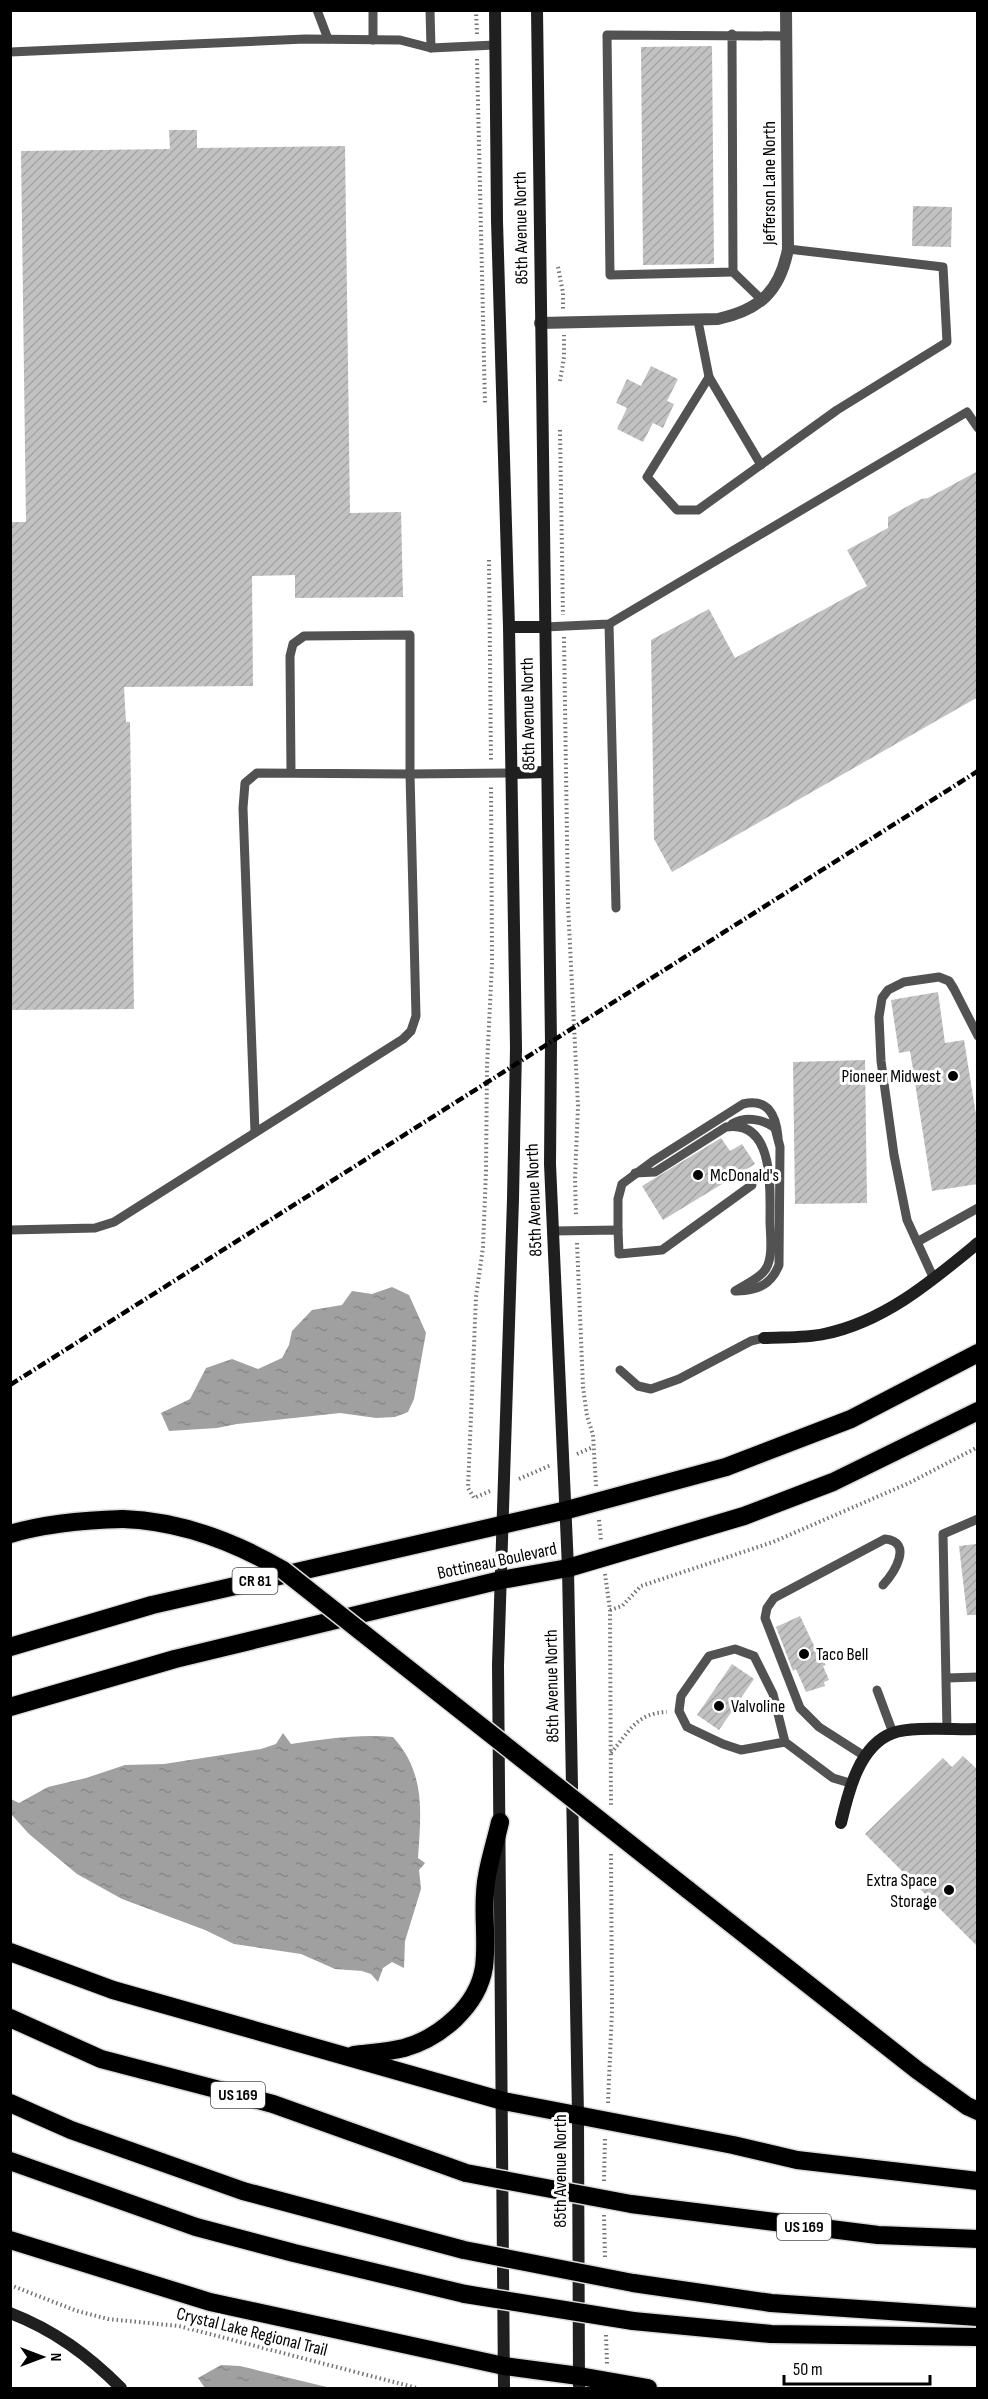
<svg xmlns="http://www.w3.org/2000/svg" width="988" height="2399" viewBox="0 0 988 2399" font-family="'Sofia Sans Condensed',sans-serif">
  <defs>
    <pattern id="water-ripples" width="26" height="14" patternUnits="userSpaceOnUse" patternTransform="scale(1.5)"><rect width="26" height="14" fill="#a0a0a0"/><path d="M2 4q2-2 4 0t4 0M15 11q2-2 4 0t4 0" fill="none" stroke="#888"/></pattern>
    <pattern id="building-hatch" width="6" height="6" patternUnits="userSpaceOnUse" patternTransform="scale(1.5)"><rect width="6" height="6" fill="#c2c2c2"/><path d="M-1 1l2-2M0 6l6-6M5 7l2-2" fill="none" stroke="#a5a5a5"/></pattern>
  </defs>
  <rect width="100%" height="100%" fill="#fff"/>
  <g fill="url(#water-ripples)">
    <polygon points="392,1287 409,1295 426,1333 414,1399 408,1412 395,1417 376,1418 340,1413 237,1424 217,1428 169,1431 161,1413 190,1399 206,1368 232,1359 258,1369 282,1358 289,1345 292,1331 312,1310 342,1305 352,1291 372,1294"/>
    <path d="M283 1733 291 1744C325 1739 359 1734 393 1737 426 1773 421 1813 418 1858L425 1863 419 1870 421 1889 405 1941 404 1968 392 1962 383 1968 378 1982 371 1974 362 1971 335 1969 301 1954 234 1944 205 1930 122 1899 77 1874 29 1834 11 1814V1799L19 1803 48 1787 86 1778 125 1765 164 1764 261 1749 276 1744Z"/>
    <polygon points="221,2365 240,2366 331,2388 205,2388 198,2378"/>
  </g>
  <g fill="url(#building-hatch)">
    <polygon points="712,46 714,264 643,265 641,47"/>
    <polygon points="169,130 197,130 197,148 345,146 350,513 401,512 403,597 295,598 295,575 252,576 253,686 124,687 126,722 130,722 134,1009 10,1010 10,522 26,522 21,151 170,149"/>
    <polygon points="913,206 952,207 951,247 912,246"/>
    <polygon points="651,366 678,379 667,401 674,404 663,428 653,423 643,442 617,429 627,408 616,403 627,379 641,386"/>
    <polygon points="978,471 978,697 672,872 654,839 651,640 709,609 735,658 867,586 847,550 888,528 888,517 921,499 928,498"/>
    <polygon points="938,992 945,1043 964,1040 978,1127 978,1184 932,1191 910,1051 899,1053 891,1000"/>
    <polygon points="865,1060 867,1203 795,1204 793,1062"/>
    <polygon points="721,1138 730,1151 742,1144 755,1164 663,1220 642,1186"/>
    <polygon points="976,1544 978,1615 967,1615 959,1546"/>
    <polygon points="800,1616 817,1652 819,1651 826,1665 823,1666 829,1680 824,1682 825,1686 806,1692 796,1669 793,1671 776,1627"/>
    <polygon points="732,1664 754,1679 719,1730 697,1715"/>
    <polygon points="963,1756 978,1770 978,1947 865,1834 943,1758 952,1767"/>
  </g>
  <g fill="none" stroke-linecap="round" stroke-linejoin="round">
    <defs>
      <g id="highway">
        <path d="M10 1534C47 1523 84 1520 123 1519"/>
        <polyline points="10,1647 152,1605 567,1510 726,1467 851,1419 978,1353"/>
        <polyline points="10,1707 175,1659 501,1580 568,1568 744,1516 833,1482 978,1411"/>
        <polyline points="687,1889 917,2070 967,2106 978,2111"/>
        <polyline points="10,1952 113,1990 503,2101 733,2145 797,2160 978,2181"/>
        <polyline points="10,2018 101,2059 273,2104 466,2173"/>
        <path d="M354 2055C370 2053 388 2052 404 2048 440 2038 478 2006 484 1967 488 1937 481 1905 487 1876 490 1858 496 1840 500 1822"/>
        <polyline points="10,2103 71,2130 243,2191 464,2250"/>
        <polyline points="10,2161 196,2227 294,2253 465,2294"/>
        <polyline points="631,2204 878,2235 978,2239"/>
        <polyline points="10,2240 210,2302 504,2366 579,2376 648,2388"/>
        <polyline points="633,2283 771,2303 978,2317"/>
        <polyline points="633,2321 771,2334 978,2337"/>
      </g>
    </defs>
    <use href="#highway" stroke="#dbdbdb" stroke-width="21"/>
    <g stroke="#747474" stroke-width="4" stroke-dasharray="1.5 3" stroke-linecap="butt">
      <polyline points="476,10 477,34"/>
      <polyline points="477,59 485,403"/>
      <polyline points="558,267 563,293 563,310"/>
      <polyline points="560,381 564,357 564,335"/>
      <polyline points="560,430 563,615"/>
      <polyline points="489,560 491,760"/>
      <polyline points="564,637 568,905 578,1106 575,1178 576,1217"/>
      <polyline points="577,1243 583,1387 587,1416 593,1435 596,1486"/>
      <polyline points="577,1454 593,1447"/>
      <polyline points="519,1479 551,1465"/>
      <polyline points="490,1491 474,1498 468,1488 476,1297 483,1247 486,1171 487,1066 492,963 491,785"/>
      <polyline points="599,1520 601,1540"/>
      <polyline points="605,1574 610,1610 611,1806"/>
      <polyline points="610,1610 622,1606 641,1586 773,1542 909,1483 978,1447"/>
      <path d="M611 1753C629 1732 636 1713 667 1712"/>
      <polyline points="608,2103 612,2010 611,1853"/>
      <polyline points="604,2181 605,2137"/>
      <polyline points="604,2215 605,2259"/>
      <polyline points="10,2285 77,2311 108,2319 179,2326 417,2388"/>
      <polyline points="606,2335 607,2364"/>
    </g>
    <g stroke="#525252" stroke-width="9">
      <polyline points="317,10 328,39"/>
      <polyline points="430,10 431,48"/>
      <polyline points="732,34 733,272 610,275 607,35 786,36"/>
      <polyline points="373,40 373,10"/>
      <polyline points="10,52 305,39 400,40 431,48 495,45"/>
      <polyline points="733,272 762,300"/>
      <polyline points="698,321 709,377 647,477 677,510 698,510 837,410 947,342 943,267 788,249"/>
      <polyline points="709,377 761,465"/>
      <polyline points="609,624 616,908"/>
      <polyline points="545,627 609,624 967,412 978,428"/>
      <path d="M732 1124C746 1116 763 1119 775 1128L780 1147 779 1265C771 1285 758 1290 737 1291"/>
      <polyline points="255,1132 243,808 245,783 257,773 410,774 410,635 304,636 293,644 290,656 291,773"/>
      <path d="M635 1173 655 1172 726 1127C775 1119 770 1190 770 1220 770 1234 774 1258 765 1270 759 1279 744 1285 735 1291"/>
      <polyline points="10,1230 95,1228 114,1222 403,1039 411,1031 416,1016 410,774 512,773"/>
      <path d="M618 1230V1199L622 1184 653 1161 743 1104C768 1098 776 1115 778 1137"/>
      <polyline points="553,1231 618,1230 619,1254 662,1250 752,1185"/>
      <polyline points="917,1242 978,1208"/>
      <polyline points="934,1279 907,1220 894,1155 881,1061 879,1017 882,998 888,990 904,982 939,977 949,981 954,989 978,1036"/>
      <polyline points="620,1370 638,1386 651,1389 679,1379 751,1341 764,1338"/>
      <polyline points="947,1678 978,1677"/>
      <polyline points="877,1690 893,1733"/>
      <polyline points="947,1730 943,1534 978,1519"/>
      <polyline points="785,1742 741,1750 723,1744 687,1727 679,1711 681,1696 709,1656 735,1649 754,1656 773,1694 785,1742 833,1778 850,1783"/>
      <path d="M866 1757 819 1727 800 1708 765 1618 767 1608 774 1598 885 1539C914 1542 894 1573 883 1585"/>
    </g>
    <path stroke="#525252" stroke-width="12" d="M540 323 718 319C760 310 780 291 788 249L786 10"/>
    <g stroke="#1f1f1f" stroke-width="12">
      <polyline points="495,10 497,221 509,627 516,1048 513,1199 498,1665 504,2388"/>
      <polyline points="537,10 551,1043 550,1164 568,1568 578,2116 579,2388"/>
      <polyline points="509,627 545,627"/>
      <polyline points="512,773 547,772"/>
      <path d="M764 1338C784 1337 805 1338 824 1334 884 1322 932 1281 978 1243"/>
      <path d="M841 1823C848 1793 859 1745 893 1733 912 1726 956 1730 978 1729"/>
      <path d="M10 2313C54 2330 88 2355 121 2388"/>
    </g>
    <use href="#highway" stroke="#000" stroke-width="18"/>
    <polyline stroke="#000" stroke-width="4.5" stroke-dasharray="9 3 1.5 3" stroke-linecap="butt" points="10,1385 978,771"/>
    <defs>
      <g id="highway-bridge">
        <path d="M123 1519C179 1521 235 1542 283 1570L687 1889"/>
        <polyline points="466,2173 631,2204"/>
        <polyline points="464,2250 633,2283"/>
        <polyline points="465,2294 633,2321"/>
      </g>
    </defs>
    <use href="#highway-bridge" stroke="#dbdbdb" stroke-width="21" stroke-linecap="butt"/>
    <use href="#highway-bridge" stroke="#000" stroke-width="18"/>
  </g>
  <g fill="#000" stroke="#fff" stroke-width="2">
    <circle cx="953" cy="1076" r="6"/>
    <circle cx="698" cy="1175" r="6"/>
    <circle cx="804" cy="1654" r="6"/>
    <circle cx="719" cy="1706" r="6"/>
    <circle cx="949" cy="1890" r="6"/>
  </g>
  <g text-anchor="middle" dominant-baseline="central" stroke-width="6" stroke-linejoin="round" paint-order="stroke">
    <g fill="#fff" stroke="#4c4c4c" stroke-width="1.5">
      <rect x="232.5" y="1568" width="45" height="26" rx="4.5"/>
      <rect x="211" y="2082" width="54" height="26" rx="4.5"/>
      <rect x="777" y="2214" width="54" height="26" rx="4.5"/>
    </g>
    <g font-size="16" font-weight="bold" fill="#000">
      <text x="255" y="1581">CR 81</text>
      <text x="238" y="2095">US 169</text>
      <text x="804" y="2227">US 169</text>
    </g>
    <g font-size="18" fill="#000" stroke="#fff">
      <text transform="translate(769 183) rotate(-90)">Jefferson Lane North</text>
      <text transform="translate(521 228) rotate(-91)">85th Avenue North</text>
      <text transform="translate(528 714) rotate(-91)">85th Avenue North</text>
      <text transform="translate(534 1200) rotate(-92)">85th Avenue North</text>
      <text transform="translate(497 1561) rotate(-12)">Bottineau Boulevard</text>
      <text transform="translate(552 1686) rotate(-91)">85th Avenue North</text>
      <text transform="translate(560 2171) rotate(-90)">85th Avenue North</text>
      <text transform="translate(252 2332) rotate(14)">Crystal Lake Regional Trail</text>
    </g>
    <g font-size="18" fill="#000" stroke="#fff" text-anchor="start">
      <text x="941" y="1076" text-anchor="end">Pioneer Midwest</text>
      <text x="710" y="1175">McDonald's</text>
      <text x="816" y="1654">Taco Bell</text>
      <text x="731" y="1706">Valvoline</text>
      <text x="937" y="1880" text-anchor="end">Extra Space<tspan x="937" dy="21">Storage</tspan></text>
    </g>
  </g>
  <rect width="988" height="2399" fill="none" stroke="#000000" stroke-width="24"/>
  <g transform="translate(42 2357) rotate(90)" stroke="#ffffff" stroke-width="4.5" paint-order="stroke">
  <path d="M0-4.5L10 22L0 15L-10 22Z" fill="#000000"/>
  <text y="-9" font-size="16" font-weight="bold" text-anchor="middle" fill="#000000">N</text>
  </g>
  <path d="M784 2375v9h146v-9" fill="none" stroke="#000000" stroke-width="3"/>
  <text x="793" y="2375" font-size="18" fill="#000000" stroke="#ffffff" stroke-width="4.5" paint-order="stroke">50 m</text>
</svg>
